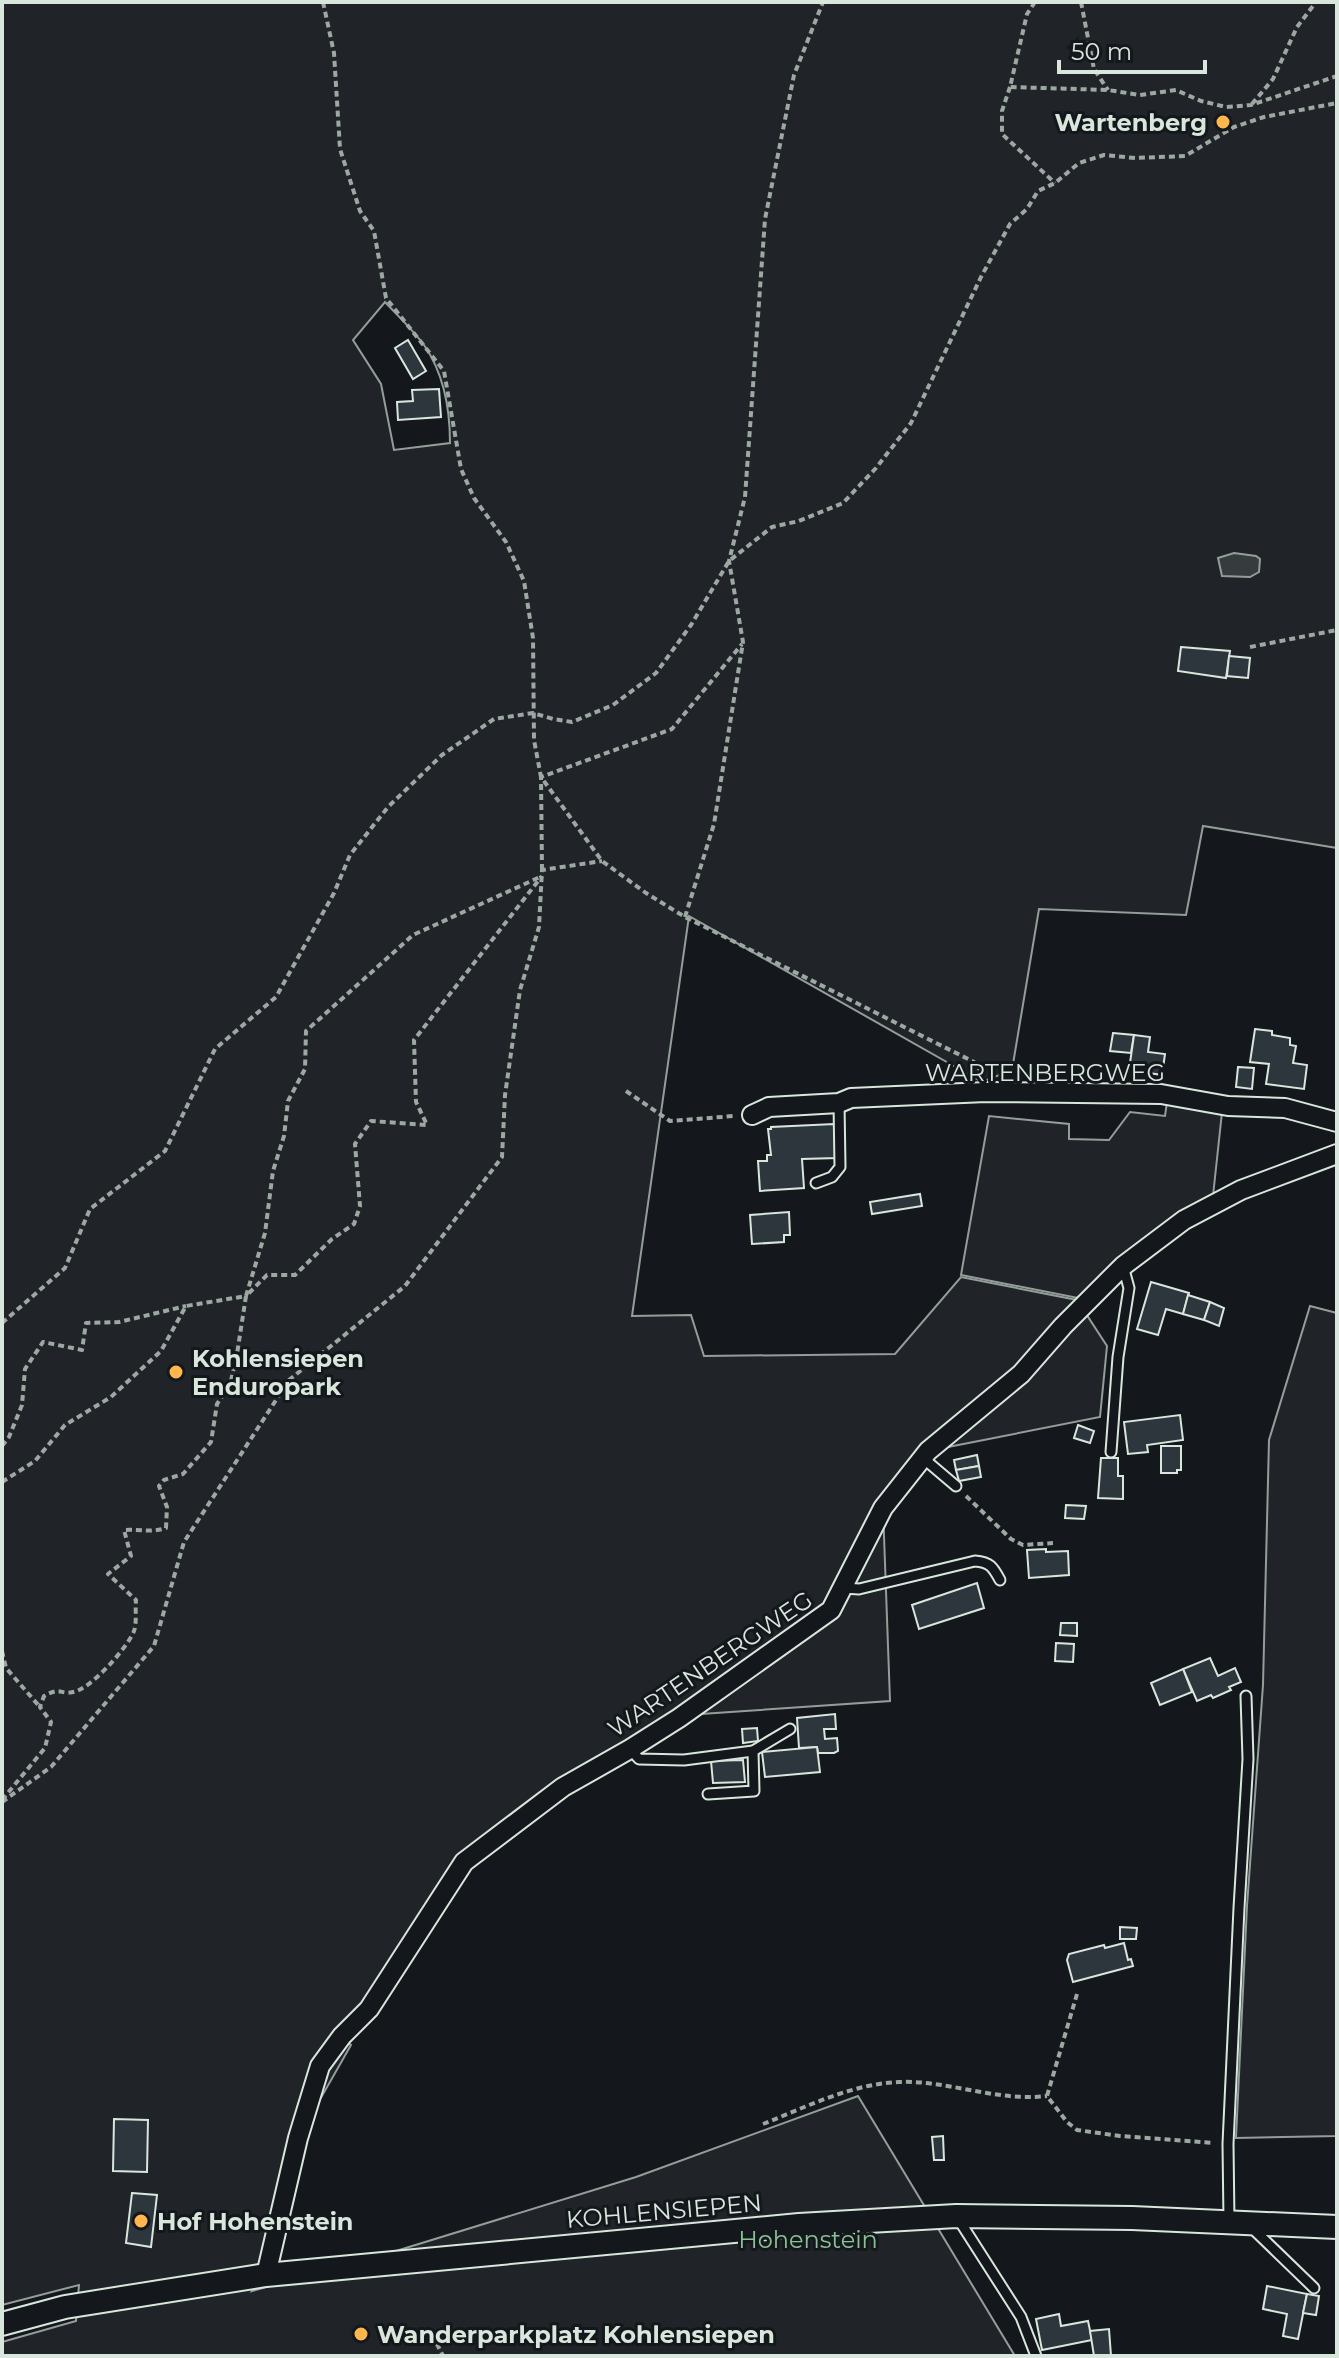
<svg xmlns="http://www.w3.org/2000/svg" width="1339" height="2358" viewBox="0 0 1339 2358" font-family="Montserrat,sans-serif">
  <rect width="100%" height="100%" fill="#14181c"/>
  <g fill="#202428" stroke="#939e99" stroke-width="2" fill-rule="evenodd">
    <path d="M2 2H1337V848L1203 826 1186 915 1039 909 1012 1070 982 1082 689 916 632 1316 691 1315 704 1356 895 1354 961 1277 1077 1300 1107 1346 1100 1417 928 1451 883 1508 890 1701 701 1714 679 1718 464 1862 342 2037 351 2045 310 2117 293 2202 271 2263 252 2291 396 2251 636 2177 858 2096 1015 2356H2V2342L76 2321 79 2285 2 2305ZM385 302C398 316 413 330 424 345 444 374 450 409 450 443L394 450 381 384 353 340Z"/>
    <polygon points="1167,1102 1222,1112 1213,1196 1144,1240 1078,1298 961,1275 989,1116 1069,1124 1069,1139 1109,1140 1130,1112 1165,1116"/>
    <polygon points="1310,1306 1337,1313 1337,2136 1236,2138 1247,1906 1263,1685 1269,1440"/>
  </g>
  <polygon fill="#363b3e" stroke="#939e99" stroke-width="2" points="1234,553 1256,556 1260,559 1259,572 1250,577 1222,576 1218,558"/>
  <g fill="#2c363c" stroke="#d8e6dc" stroke-width="2">
    <polygon points="408,340 426,371 413,379 395,348"/>
    <polygon points="439,389 441,417 398,420 397,402 413,401 412,390"/>
    <polygon points="1181,647 1230,651 1226,678 1178,671"/>
    <polygon points="1229,656 1250,658 1248,678 1227,676"/>
    <polygon points="1255,1029 1272,1031 1272,1035 1290,1038 1290,1045 1296,1046 1293,1063 1307,1065 1304,1089 1266,1084 1269,1064 1250,1062"/>
    <polygon points="1113,1033 1134,1035 1131,1053 1110,1051"/>
    <polygon points="1134,1035 1150,1037 1148,1052 1165,1054 1162,1075 1129,1070"/>
    <polygon points="1238,1067 1254,1068 1252,1089 1236,1087"/>
    <polygon points="834,1124 837,1158 802,1159 804,1188 760,1191 758,1161 767,1161 767,1155 771,1155 768,1129 771,1129 771,1127"/>
    <polygon points="920,1194 922,1206 872,1214 870,1202"/>
    <polygon points="789,1212 790,1235 784,1235 784,1242 752,1244 750,1215"/>
    <polygon points="1151,1282 1189,1293 1183,1314 1166,1309 1158,1335 1137,1329"/>
    <polygon points="1188,1295 1210,1302 1204,1320 1183,1314"/>
    <polygon points="1210,1302 1224,1308 1219,1326 1204,1320"/>
    <polygon points="1180,1415 1183,1440 1147,1445 1148,1452 1128,1454 1124,1422"/>
    <polygon points="1078,1425 1094,1431 1090,1443 1074,1438"/>
    <polygon points="1161,1446 1181,1446 1181,1470 1177,1470 1177,1473 1161,1473"/>
    <polygon points="977,1455 979,1466 956,1470 954,1460"/>
    <polygon points="1101,1458 1118,1458 1118,1476 1123,1476 1123,1499 1098,1498"/>
    <polygon points="979,1466 981,1477 959,1481 956,1470"/>
    <polygon points="1066,1505 1086,1506 1084,1519 1065,1518"/>
    <polygon points="1046,1549 1046,1552 1068,1551 1069,1575 1029,1578 1027,1550"/>
    <polygon points="977,1583 984,1608 919,1629 912,1605"/>
    <polygon points="1061,1623 1077,1623 1077,1636 1060,1635"/>
    <polygon points="1056,1643 1074,1644 1073,1662 1055,1661"/>
    <polygon points="1210,1658 1218,1676 1235,1668 1241,1682 1229,1687 1231,1690 1213,1698 1211,1695 1197,1701 1183,1669"/>
    <polygon points="1183,1669 1192,1692 1160,1705 1151,1683"/>
    <polygon points="835,1714 836,1729 824,1729 825,1739 837,1738 838,1751 834,1753 818,1753 817,1747 799,1748 797,1718"/>
    <polygon points="757,1728 758,1741 743,1743 742,1729"/>
    <polygon points="817,1747 820,1772 765,1777 762,1752"/>
    <polygon points="743,1760 745,1782 713,1783 711,1761"/>
    <polygon points="1120,1927 1137,1928 1136,1939 1120,1939"/>
    <polygon points="1124,1943 1128,1960 1131,1959 1133,1966 1073,1982 1067,1960 1069,1954 1104,1945 1105,1948"/>
    <polygon points="114,2119 148,2120 147,2172 113,2171"/>
    <polygon points="943,2136 944,2160 934,2160 932,2137"/>
    <polygon points="132,2193 157,2195 151,2247 126,2243"/>
    <polygon points="1267,2286 1307,2294 1298,2339 1283,2336 1287,2314 1263,2309"/>
    <polygon points="1307,2294 1319,2296 1316,2315 1303,2313"/>
    <polygon points="1059,2314 1061,2326 1088,2321 1092,2340 1042,2350 1036,2319"/>
    <polygon points="1109,2329 1111,2356 1094,2356 1090,2331"/>
  </g>
  <g fill="none" stroke-linecap="round" stroke-linejoin="round">
    <defs>
      <g id="service">
        <polyline points="816,1183 832,1177 840,1167 839,1103"/>
        <polyline points="1111,1452 1118,1357 1129,1288 1123,1266"/>
        <polyline points="923,1458 956,1486"/>
        <path d="M844 1588 859 1589 975 1561C990 1562 993 1567 1000 1580"/>
        <polyline points="630,1749 639,1759 684,1760 753,1751 790,1729"/>
        <polyline points="708,1794 754,1791 753,1751"/>
        <polyline points="957,2217 1021,2317 1036,2356"/>
        <polyline points="1229,2221 1228,2144 1239,1908 1248,1759 1246,1696"/>
        <polyline points="1251,2227 1314,2288"/>
      </g>
      <g id="minor">
        <polyline points="752,1115 769,1107 839,1103 851,1098 986,1092 1161,1094 1228,1106 1285,1108 1337,1122"/>
        <polyline points="266,2275 298,2138 320,2066 342,2036 369,2009 464,1862 563,1787 630,1749 679,1718 831,1610 883,1508 928,1451 1021,1374 1063,1326 1123,1266 1184,1220 1241,1190 1337,1154"/>
      </g>
      <polyline id="tertiary" points="2,2324 65,2307 266,2275 799,2225 956,2216 1132,2218 1337,2227"/>
    </defs>
    <use href="#service" stroke="#d8e6dc" stroke-width="13"/>
    <use href="#minor" stroke="#d8e6dc" stroke-width="22"/>
    <use href="#tertiary" stroke="#d8e6dc" stroke-width="26"/>
    <g stroke="#9da8a2" stroke-width="4" stroke-dasharray="6 4" stroke-linecap="butt">
      <polyline points="323,2 334,53 340,149 360,211 374,231 386,298 444,371 461,469 474,498 506,542 524,581 533,638 534,740 541,777 602,861 646,893 685,917 974,1062 984,1075"/>
      <polyline points="1035,2 1027,14 1010,87 1108,90 1140,95 1176,90 1201,101 1226,107 1251,105 1337,76"/>
      <polyline points="1081,2 1094,69 1108,90"/>
      <polyline points="1010,87 1002,111 1002,134 1055,183"/>
      <polyline points="1252,104 1273,79 1297,27 1316,2"/>
      <polyline points="1250,647 1337,630"/>
      <polyline points="542,870 541,777 672,729 742,644"/>
      <polyline points="685,917 714,824 743,642 729,561 745,497 765,219 794,75 823,2"/>
      <polyline points="626,1091 670,1121 734,1116"/>
      <polyline points="2,1323 65,1268 90,1209 165,1151 215,1049 276,997 334,893 350,855 388,807 442,755 494,719 533,713 553,719 572,722 613,705 656,673 691,625 729,561 772,527 799,521 843,503 876,468 911,423 981,277 1010,224 1027,209 1038,191 1055,183 1079,163 1104,155 1135,158 1185,156 1234,127 1264,117 1337,103"/>
      <polyline points="2,1446 9,1437 22,1405 25,1369 43,1342 82,1350 86,1323 119,1322 186,1306"/>
      <polyline points="2,1482 35,1461 65,1425 111,1397 161,1351 186,1306 246,1296 265,1233 273,1171 284,1136 288,1101 305,1069 306,1031 413,935 540,877"/>
      <polyline points="966,1496 1011,1539 1023,1545 1053,1543"/>
      <polyline points="2,1651 6,1668 40,1707"/>
      <path d="M2 1800 45 1748 51 1722 40 1707 44 1696C62 1686 59 1695 73 1692 90 1690 128 1647 134 1631 137 1623 135 1610 136 1600L108 1574 131 1556 124 1530C140 1529 151 1533 166 1528L167 1507 159 1486 164 1480 183 1474 211 1442 217 1404 230 1385 237 1354 246 1296 267 1275H295L332 1239 354 1224 360 1206 355 1144 371 1121 427 1125 416 1102 414 1040 542 876"/>
      <polyline points="2,1802 51,1767 154,1646 184,1542 289,1380 405,1286 502,1157 505,1095 520,990 539,927 542,870 602,861"/>
      <polyline points="1077,1994 1047,2096 1067,2122 1077,2130 1120,2136 1214,2143"/>
      <path d="M763 2124C806 2107 851 2084 899 2082 948 2080 997 2102 1047 2096"/>
      <polyline points="424,2328 438,2346 443,2356"/>
    </g>
    <use href="#service" stroke="#14181c" stroke-width="9"/>
    <use href="#minor" stroke="#14181c" stroke-width="18"/>
    <use href="#tertiary" stroke="#14181c" stroke-width="22"/>
  </g>
  <g fill="#ffb74d" stroke="#14181c" stroke-width="3">
    <circle cx="1223" cy="122" r="8"/>
    <circle cx="176" cy="1372" r="8"/>
    <circle cx="141" cy="2221" r="8"/>
    <circle cx="361" cy="2334" r="8"/>
  </g>
  <g text-anchor="middle" dominant-baseline="central" stroke-width="6" stroke-linejoin="round" paint-order="stroke">
    <g font-size="24" font-weight="bold" fill="#d8e6dc" stroke="#14181c" text-anchor="start">
      <text x="1207" y="122" text-anchor="end">Wartenberg</text>
      <text x="192" y="1358">Kohlensiepen<tspan x="192" dy="28">Enduropark</tspan></text>
      <text x="157" y="2221">Hof Hohenstein</text>
      <text x="377" y="2334">Wanderparkplatz Kohlensiepen</text>
    </g>
    <g font-size="24" fill="#d8e6dc" stroke="#14181c">
      <text x="1045" y="1072">WARTENBERGWEG</text>
      <text transform="translate(710 1664) rotate(-34)">WARTENBERGWEG</text>
      <text transform="translate(664 2211) rotate(-5)">KOHLENSIEPEN</text>
    </g>
    <g font-size="24" fill="#8ac095" stroke="#14181c">
      <text x="808" y="2239">Hohenstein</text>
    </g>
  </g>
  <rect width="1339" height="2358" fill="none" stroke="#d8e6dc" stroke-width="8"/>
  <path d="M1059 60v12h146v-12" fill="none" stroke="#d8e6dc" stroke-width="4"/>
  <text x="1071" y="60" font-size="24" fill="#d8e6dc" stroke="#14181c" stroke-width="6" paint-order="stroke">50 m</text>
</svg>
